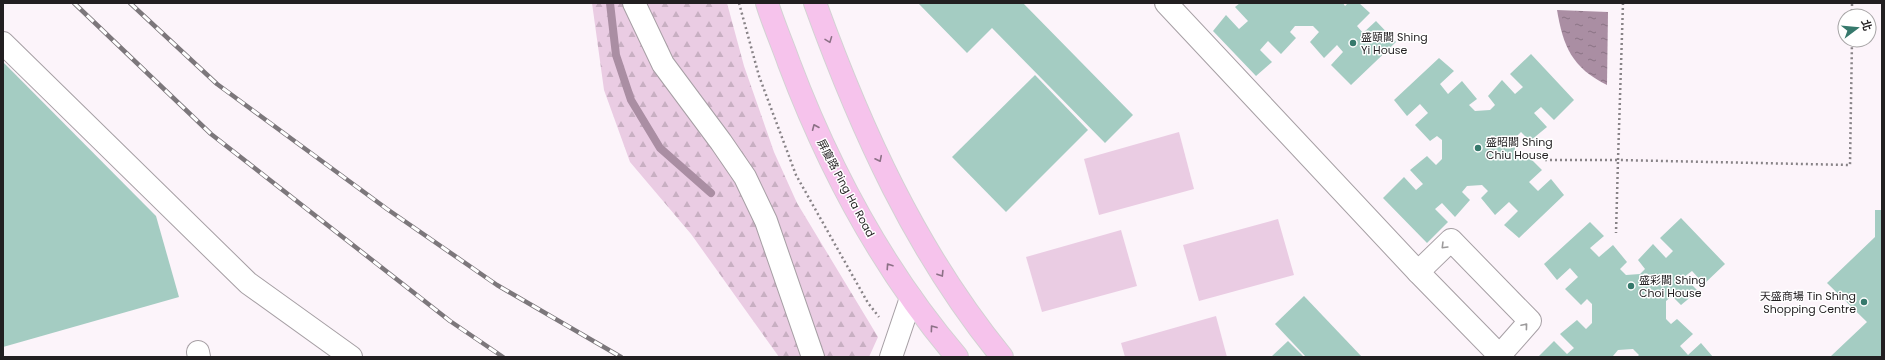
<svg xmlns="http://www.w3.org/2000/svg" width="1885" height="360" viewBox="0 0 1885 360" font-family="Poppins,'Noto Sans TC',sans-serif">
  <defs>
    <pattern id="forest-firs" width="22" height="20" patternUnits="userSpaceOnUse"><rect width="22" height="20" fill="#eacce3"/><path d="M5 1l3.5 6h-7zM16 11l3.5 6h-7z" fill="#c8afc2"/></pattern>
    <pattern id="water-ripples" width="26" height="14" patternUnits="userSpaceOnUse"><rect width="26" height="14" fill="#aa8ea3"/><path d="M2 4q2-2 4 0t4 0M15 11q2-2 4 0t4 0" fill="none" stroke="#8a7384"/></pattern>
  </defs>
  <rect width="100%" height="100%" fill="#fcf4fa"/>
  <g fill="#eacce3">
    <polygon points="1179,132 1194,189 1099,215 1084,159"/>
    <polygon points="1278,219 1294,275 1199,301 1183,245"/>
    <polygon points="1121,230 1137,286 1042,312 1026,257"/>
    <polygon points="1216,316 1227,357 1125,357 1121,343"/>
  </g>
  <polygon fill="url(#forest-firs)" points="592,3 727,3 744,66 774,152 797,203 878,337 869,357 779,357 691,234 630,162 604,90"/>
  <path fill="url(#water-ripples)" d="M1557 10 1608 12 1607 85C1572 68 1563 46 1557 10Z"/>
  <g fill="none" stroke-linecap="round" stroke-linejoin="round">
    <polyline stroke="#aa8ea3" stroke-width="8" points="610,3 616,55 631,100 660,148 711,193"/>
  </g>
  <g fill="#a4ccc2">
    <polygon points="918,3 1023,3 1133,115 1105,143 992,28 967,53"/>
    <polygon points="1240,3 1343,3 1345,6 1348,3 1359,3 1370,13 1357,26 1363,33 1376,21 1396,42 1351,85 1331,65 1343,52 1337,45 1324,58 1310,42 1319,32 1313,26 1295,26 1290,32 1296,38 1281,54 1268,41 1260,50 1272,62 1256,76 1213,31 1226,15 1239,29 1248,21 1235,7"/>
    <polygon points="1531,54 1574,100 1554,120 1541,107 1534,113 1547,127 1530,141 1521,132 1515,138 1515,155 1520,160 1527,155 1542,170 1529,182 1538,191 1551,179 1564,195 1519,238 1504,225 1518,211 1509,202 1495,215 1481,198 1488,191 1482,185 1467,186 1462,192 1470,200 1455,217 1442,203 1435,209 1448,222 1427,243 1383,198 1404,177 1416,190 1423,184 1410,170 1427,156 1436,165 1442,159 1442,140 1437,136 1430,141 1415,125 1428,113 1420,104 1407,116 1394,100 1439,58 1454,71 1440,84 1448,94 1462,81 1477,99 1469,105 1475,111 1490,110 1495,105 1488,96 1502,80 1515,94 1523,87 1510,74"/>
    <polygon points="3,62 156,216 179,297 3,347"/>
    <polygon points="1035,75 1088,130 1006,212 952,157"/>
    <polygon points="1875,210 1882,210 1882,357 1830,357 1867,322 1827,283 1875,237"/>
    <polygon points="1681,218 1725,264 1704,284 1692,271 1684,277 1698,291 1681,305 1672,296 1666,301 1666,319 1671,324 1677,319 1693,334 1680,346 1688,355 1701,343 1713,357 1637,357 1639,355 1633,349 1618,350 1613,356 1614,357 1538,357 1554,341 1567,354 1574,348 1560,334 1577,320 1586,329 1592,323 1592,304 1587,299 1581,305 1565,289 1578,277 1570,268 1557,280 1544,264 1590,222 1604,236 1590,248 1599,257 1613,245 1627,262 1620,269 1626,275 1640,274 1645,269 1638,260 1653,244 1666,258 1673,251 1660,238"/>
    <polygon points="1304,296 1362,357 1306,357 1275,324"/>
    <polygon points="1288,341 1304,357 1271,357"/>
  </g>
  <g fill="none" stroke-linecap="round" stroke-linejoin="round">
    <defs>
      <g id="minor">
        <polyline points="634,3 663,64 721,142 745,177 766,221 813,357"/>
        <polyline points="1166,3 1418,272 1501,357"/>
        <polyline points="3,43 248,283 351,357"/>
        <polyline points="1418,272 1451,240 1530,321 1500,355"/>
        <polyline points="198,352 199,357"/>
        <polyline points="891,357 911,298"/>
      </g>
      <g id="major">
        <path d="M767 3C773 23 782 43 789 63 829 169 883 270 957 357"/>
        <path d="M815 3C861 130 916 252 1002 357"/>
      </g>
    </defs>
    <use href="#minor" stroke="#a69fa4" stroke-width="24"/>
    <use href="#major" stroke="#d3d2d3" stroke-width="24"/>
    <g stroke="#888387" stroke-width="2.5" stroke-dasharray="2 3" stroke-linecap="butt">
      <polyline points="739,3 759,76 796,175 868,303 879,317"/>
      <polyline points="1623,3 1618,160 1850,165 1852,40"/>
      <polyline points="1852,16 1852,3"/>
      <polyline points="1545,160 1618,160 1616,233"/>
    </g>
    <use href="#minor" stroke="#fff" stroke-width="22"/>
    <use href="#major" stroke="#f6c3ec" stroke-width="22"/>
    <defs>
      <g id="rail">
        <polyline points="74,3 211,134 450,321 503,357"/>
        <polyline points="130,3 217,84 387,209 497,285 621,357"/>
      </g>
    </defs>
    <use href="#rail" stroke="#7c777b" stroke-width="4.5"/>
    <use href="#rail" stroke="#fff" stroke-width="3" stroke-dasharray="9" stroke-linecap="butt"/>
  </g>
  <defs><path id="oneway-chevron" d="M-2-3.5L2.5 0L-2 3.5" fill="none" stroke-width="1.6" stroke-linecap="round" stroke-linejoin="round"/></defs>
  <g stroke="#8c7186">
    <use href="#oneway-chevron" transform="translate(829 40) rotate(69)"/>
    <use href="#oneway-chevron" transform="translate(815 127) rotate(-113)"/>
    <use href="#oneway-chevron" transform="translate(879 159) rotate(64)"/>
    <use href="#oneway-chevron" transform="translate(889 266) rotate(-124)"/>
    <use href="#oneway-chevron" transform="translate(941 274) rotate(58)"/>
    <use href="#oneway-chevron" transform="translate(933 328) rotate(-126)"/>
  </g>
  <g stroke="#9c9a9b">
    <use href="#oneway-chevron" transform="translate(1444 246) rotate(135)"/>
    <use href="#oneway-chevron" transform="translate(1525 326) rotate(-50)"/>
  </g>
  <g fill="#36796c" stroke="#fff" stroke-width="1.5">
    <circle cx="1353" cy="43" r="4"/>
    <circle cx="1478" cy="148" r="4"/>
    <circle cx="1631" cy="286" r="4"/>
    <circle cx="1864" cy="302" r="4"/>
  </g>
  <g text-anchor="middle" dominant-baseline="central" stroke-width="3" stroke-linejoin="round" paint-order="stroke">
    <g font-size="11" fill="#221f21" stroke="#fff" text-anchor="start">
      <text x="1361" y="37">盛頤閣 Shing<tspan x="1361" dy="13">Yi House</tspan></text>
      <text x="1486" y="142">盛昭閣 Shing<tspan x="1486" dy="13">Chiu House</tspan></text>
      <text x="1639" y="280">盛彩閣 Shing<tspan x="1639" dy="13">Choi House</tspan></text>
      <text x="1856" y="296" text-anchor="end">天盛商場 Tin Shing<tspan x="1856" dy="13">Shopping Centre</tspan></text>
    </g>
    <g font-size="11" fill="#221f21" stroke="#fff">
      <text transform="translate(846 188) rotate(62)">屏廈路 Ping Ha Road</text>
    </g>
  </g>
  <rect width="1885" height="360" fill="none" stroke="#221f21" stroke-width="8"/>
  <g transform="translate(1857 28) rotate(74)"><circle r="19" fill="#ffffff" stroke="#a7a5a6"/>
  <path d="M0-3L7 15L0 10L-7 15Z" fill="#36796c"/>
  <text y="-6" font-size="11" font-weight="bold" text-anchor="middle" fill="#221f21">北</text>
  </g>
</svg>
